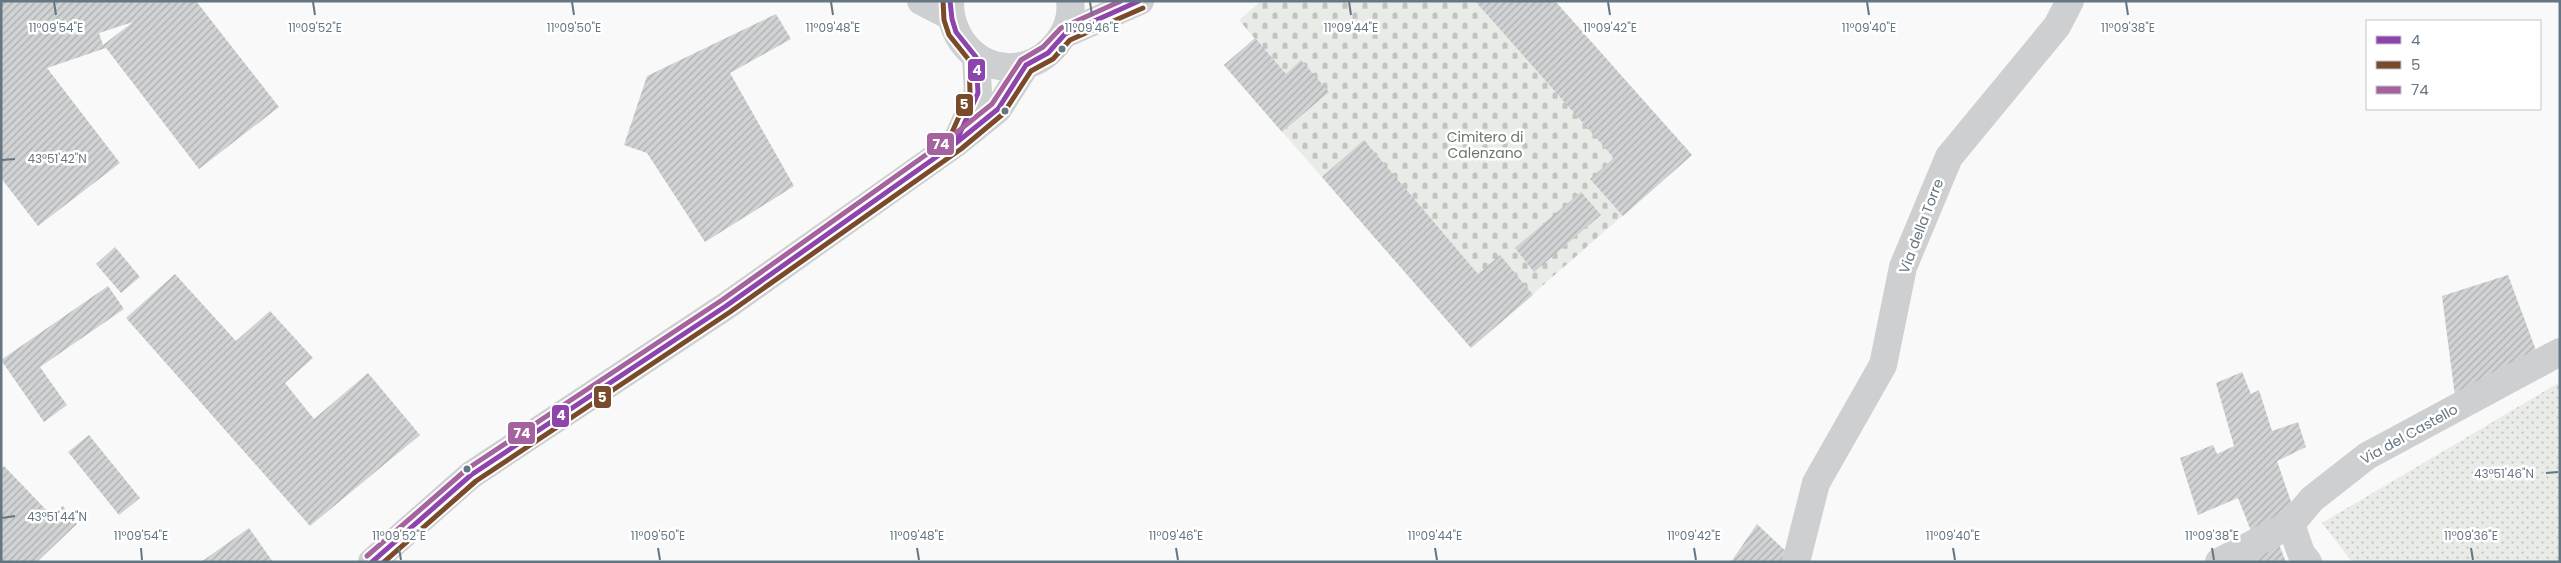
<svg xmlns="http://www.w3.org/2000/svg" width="2561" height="563" viewBox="0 0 2561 563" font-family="Poppins,sans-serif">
  <defs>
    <pattern id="grass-dots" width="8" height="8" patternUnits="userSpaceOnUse" patternTransform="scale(1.25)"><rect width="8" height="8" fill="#e8ebe6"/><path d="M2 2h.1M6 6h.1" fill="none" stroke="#c0c3c0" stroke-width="1.8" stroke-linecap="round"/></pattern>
    <pattern id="cemetery-stones" width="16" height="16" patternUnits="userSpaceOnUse" patternTransform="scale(1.25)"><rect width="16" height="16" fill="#e8ebe6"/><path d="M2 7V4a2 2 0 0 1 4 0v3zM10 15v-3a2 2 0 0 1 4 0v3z" fill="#c0c3c0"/></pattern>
    <pattern id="building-hatch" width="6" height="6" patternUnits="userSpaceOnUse" patternTransform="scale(1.25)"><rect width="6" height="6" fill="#d0d2d3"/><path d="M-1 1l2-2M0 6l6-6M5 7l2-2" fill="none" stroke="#acafb1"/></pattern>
  </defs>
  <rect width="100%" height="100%" fill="#f9f9f9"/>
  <polygon fill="url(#grass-dots)" points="2560,382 2560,562 2352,562 2322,523"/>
  <polygon fill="url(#cemetery-stones)" points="1261,1 1555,1 1692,155 1471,348 1224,65 1255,39 1239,20"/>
  <g fill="url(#building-hatch)" fill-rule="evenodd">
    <path d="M1 1H196L279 107 199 169 106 48 47 68 120 163 38 226 1 178ZM133 22 103 45 99 33Z"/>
    <polygon points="1475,1 1555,1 1692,155 1623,216 1590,179 1614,158"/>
    <polygon points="776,14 791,39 730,73 794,186 705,242 647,153 624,145 647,76"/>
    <polygon points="1255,38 1286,74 1301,60 1329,92 1282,132 1224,65"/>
    <polygon points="1364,140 1478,274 1500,255 1533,295 1471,348 1322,177"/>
    <polygon points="1581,192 1601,215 1534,272 1515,248"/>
    <polygon points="115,247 140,277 121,293 96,264"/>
    <polygon points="175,274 236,341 270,311 313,358 285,383 314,419 368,373 420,435 310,526 126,318"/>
    <polygon points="2508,275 2537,353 2455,396 2442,296"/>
    <polygon points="108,286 124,309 40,367 67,405 44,422 1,360"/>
    <polygon points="2242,372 2251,394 2259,390 2272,431 2298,422 2306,447 2277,461 2295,513 2253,536 2238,498 2198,515 2180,458 2213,445 2217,454 2234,446 2216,383"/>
    <polygon points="89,435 140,498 119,515 68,452"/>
    <polygon points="4,466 52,516 63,506 77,524 37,562 1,562 1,469"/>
    <polygon points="1757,524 1793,558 1792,562 1731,562"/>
    <polygon points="249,528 273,562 201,562"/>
    <polygon points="2278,542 2286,562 2233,562"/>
  </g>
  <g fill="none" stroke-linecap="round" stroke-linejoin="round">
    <g stroke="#cecfd0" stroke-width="28">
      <polyline points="2291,524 2301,553 2308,562"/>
      <polyline points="1796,562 1816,483 1883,365 1903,267 1949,157 2057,26 2070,1"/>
      <polyline points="2219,562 2291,524 2312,499 2367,456 2560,352"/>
    </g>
    <g stroke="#cecfd0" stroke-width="28">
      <polyline points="921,1 950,16"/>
      <path d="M950 1C949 41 983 76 1025 65 1052 58 1074 28 1070 1"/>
      <polyline points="1065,34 1140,1"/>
      <polyline points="958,138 978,93 976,57"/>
      <polyline points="372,562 471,475 726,306 956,143 998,109 1026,65"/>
    </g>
    <defs>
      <g id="bus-1">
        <polyline points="950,1 952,19 956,32 976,57 978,93 956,142"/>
        <polyline points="372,562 471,475 726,306 956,143 998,109 1026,65 1048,53 1065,34 1139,1"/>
      </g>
      <g id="bus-2">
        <polyline points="943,1 944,20 949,35 969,60 970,92 949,139"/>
        <polyline points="384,562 476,481 730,312 961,149 1003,114 1031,71 1053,59 1070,40 1143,8"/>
      </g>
      <polyline id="bus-3" points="367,556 467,469 722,300 951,137 992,104 1021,60 1043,47 1061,28 1121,1"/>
    </defs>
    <use href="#bus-1" stroke="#fff" stroke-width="9"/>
    <use href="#bus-2" stroke="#fff" stroke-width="9"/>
    <use href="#bus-3" stroke="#fff" stroke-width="9"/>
    <use href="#bus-1" stroke="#8e44ad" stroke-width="5"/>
    <use href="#bus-2" stroke="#7a4b2a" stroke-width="5"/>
    <use href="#bus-3" stroke="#a4629e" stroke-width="5"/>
  </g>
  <path fill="none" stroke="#657683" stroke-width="2" d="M54 2 56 15M313 2 315 15M572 2 574 15M831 2 833 15M1090 2 1092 15M1349 2 1351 15M1608 2 1610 15M1867 2 1869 15M2126 2 2128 15M2 160 15 159M2546 473 2558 472M2 518 15 516M141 548 142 560M399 548 401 560M658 548 660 560M917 548 919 560M1176 548 1178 560M1435 548 1437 560M1694 548 1696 560M1953 548 1955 560M2212 548 2214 560M2471 548 2473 560"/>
  <g fill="#657683" stroke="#fff" stroke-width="2">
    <circle cx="1062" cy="49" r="4.5"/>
    <circle cx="1005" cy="111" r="4.5"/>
    <circle cx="467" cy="469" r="4.5"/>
  </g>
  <g text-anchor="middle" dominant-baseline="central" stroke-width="5" stroke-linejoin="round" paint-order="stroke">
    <g font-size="14" fill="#687a64" stroke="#fff">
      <text x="1485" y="137">Cimitero di<tspan x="1485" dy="16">Calenzano</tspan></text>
    </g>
    <g font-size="14" fill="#657683" stroke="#fff">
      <text transform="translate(1921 226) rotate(-69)">Via della Torre</text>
      <text transform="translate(2409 434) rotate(-29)">Via del Castello</text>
    </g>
  </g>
  <g font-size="12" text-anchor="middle" fill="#657683" stroke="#fff" stroke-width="5" stroke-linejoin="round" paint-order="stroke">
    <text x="56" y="32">11°09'54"E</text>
    <text x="833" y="32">11°09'48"E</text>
    <text x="1092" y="32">11°09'46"E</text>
    <text x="315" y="32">11°09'52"E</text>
    <text x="574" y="32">11°09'50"E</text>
    <text x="1351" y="32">11°09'44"E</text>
    <text x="1610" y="32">11°09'42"E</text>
    <text x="1869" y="32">11°09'40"E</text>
    <text x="2128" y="32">11°09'38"E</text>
    <text x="57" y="163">43°51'42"N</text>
    <text x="2504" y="478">43°51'46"N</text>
    <text x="57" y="521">43°51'44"N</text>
    <text x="141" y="540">11°09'54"E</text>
    <text x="399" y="540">11°09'52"E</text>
    <text x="658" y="540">11°09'50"E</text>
    <text x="917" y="540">11°09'48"E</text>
    <text x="1176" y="540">11°09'46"E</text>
    <text x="1435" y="540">11°09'44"E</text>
    <text x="1694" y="540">11°09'42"E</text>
    <text x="1953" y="540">11°09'40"E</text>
    <text x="2212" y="540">11°09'38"E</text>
    <text x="2471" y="540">11°09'36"E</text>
  </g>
  <g stroke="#fff" stroke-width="2">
    <rect x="967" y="58" width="19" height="24" rx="5" fill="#8e44ad"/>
    <rect x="955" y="93" width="19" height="24" rx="5" fill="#7a4b2a"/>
    <rect x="926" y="132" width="29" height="24" rx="5" fill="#a4629e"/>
    <rect x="593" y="385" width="19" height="24" rx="5" fill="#7a4b2a"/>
    <rect x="551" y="404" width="19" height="24" rx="5" fill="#8e44ad"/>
    <rect x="507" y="421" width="29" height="24" rx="5" fill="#a4629e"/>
  </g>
  <g font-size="14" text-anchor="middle" font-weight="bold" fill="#fff">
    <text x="977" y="75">4</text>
    <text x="964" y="109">5</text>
    <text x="941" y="149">74</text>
    <text x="602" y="402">5</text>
    <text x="561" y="420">4</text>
    <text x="522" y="438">74</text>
  </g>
  <rect width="2561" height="563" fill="none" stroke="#657683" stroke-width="5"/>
  <rect x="2366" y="20" width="175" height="90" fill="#ffffff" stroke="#c1c8cd"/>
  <rect x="2376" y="36" width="25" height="8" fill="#8e44ad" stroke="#c1c8cd"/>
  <text x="2411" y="45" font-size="15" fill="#657683">4</text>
  <rect x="2376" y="61" width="25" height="8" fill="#7a4b2a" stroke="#c1c8cd"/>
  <text x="2411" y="70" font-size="15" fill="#657683">5</text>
  <rect x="2376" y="86" width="25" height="8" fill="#a4629e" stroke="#c1c8cd"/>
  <text x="2411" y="95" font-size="15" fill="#657683">74</text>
</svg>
